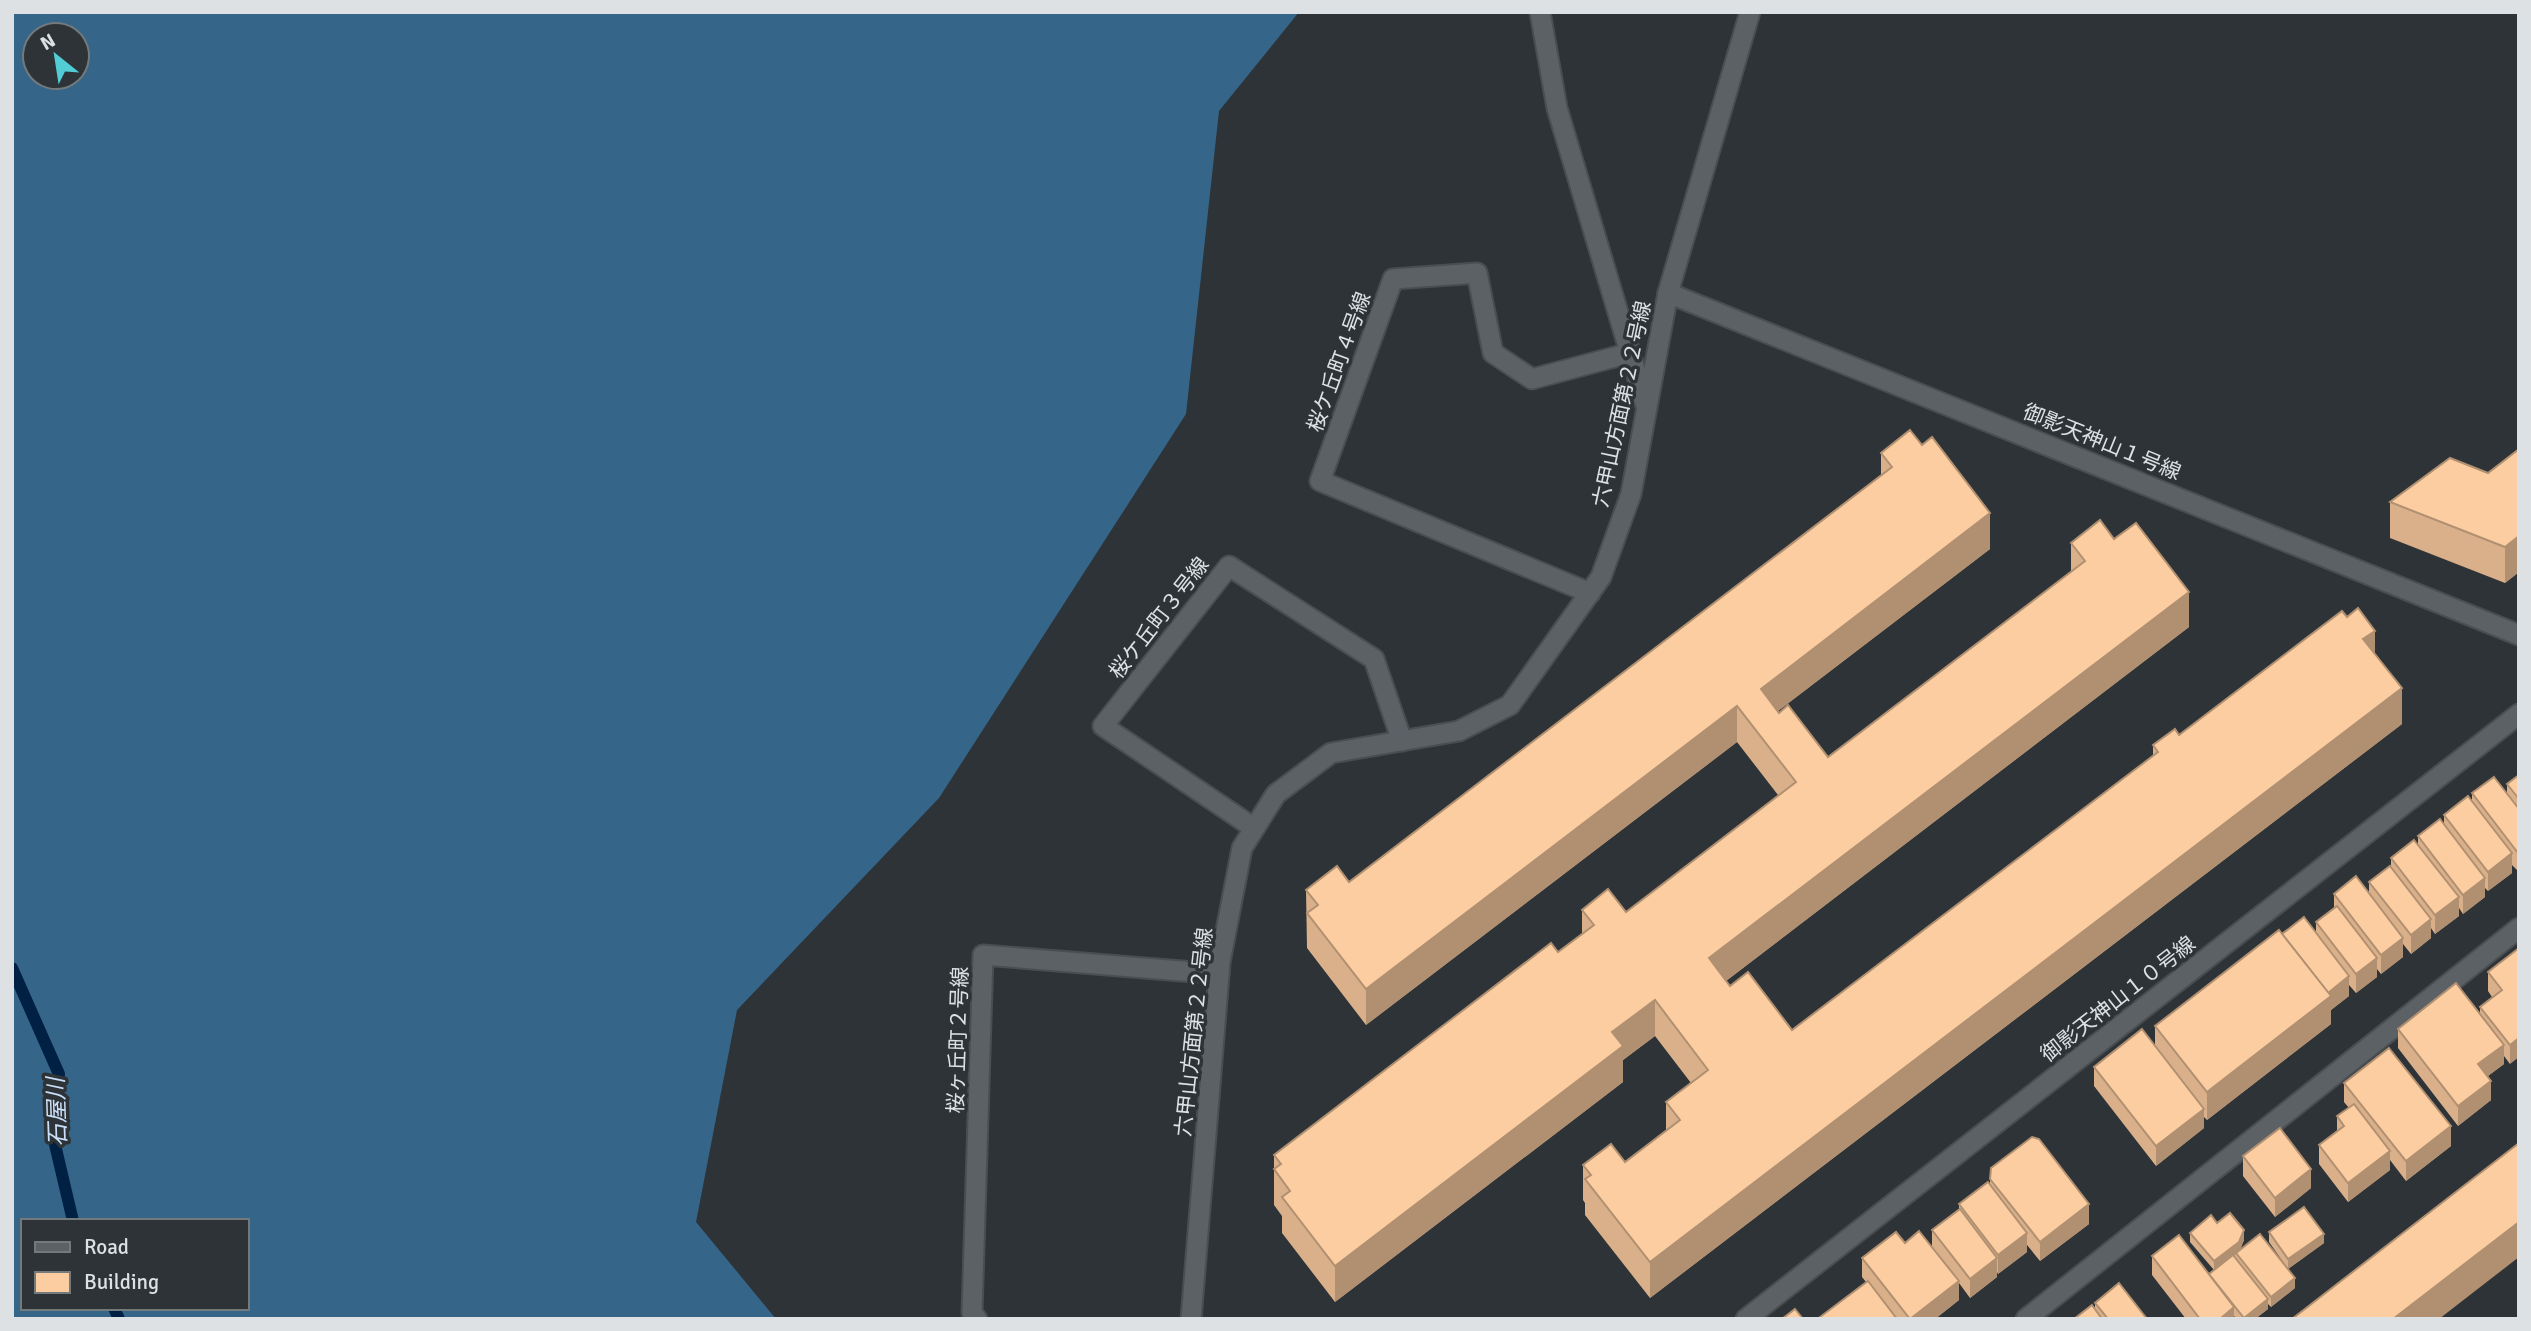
<svg xmlns="http://www.w3.org/2000/svg" width="2531" height="1331" viewBox="0 0 2531 1331" font-family="Signika,'Noto Sans JP',sans-serif">
  <rect width="100%" height="100%" fill="#2e3337"/>
  <path fill="#35668a" fill-rule="evenodd" d="M12 12H1299L1219 111 1186 414 939 798 737 1010 696 1222 776 1319H12ZM35 35H77V77H35ZM23 1221H247V1308H23Z"/>
  <g fill="none" stroke-linecap="round" stroke-linejoin="round">
    <g stroke="#002044" stroke-width="12">
      <polyline points="12,968 59,1074 53,1136 73,1221"/>
      <polyline points="114,1308 119,1319"/>
    </g>
    <defs>
      <polyline id="service" points="1668,293 1750,12"/>
      <g id="minor">
        <polyline points="1540,12 1557,108 1645,403"/>
        <polyline points="1590,593 1320,481 1393,279 1477,273 1493,353 1532,379 1630,353"/>
        <polyline points="1254,828 1103,726 1229,566 1374,659 1402,741"/>
        <polyline points="977,1319 972,1313 983,955 1219,974"/>
        <polyline points="1191,1319 1220,962 1242,848 1276,794 1331,753 1459,731 1510,705 1601,577 1631,494 1668,293 2519,635"/>
        <polyline points="1746,1319 2519,714"/>
        <polyline points="2026,1319 2519,928"/>
      </g>
    </defs>
    <use href="#service" stroke="#4a4e51" stroke-width="23"/>
    <use href="#minor" stroke="#4a4e51" stroke-width="23"/>
    <use href="#service" stroke="#5c6166" stroke-width="19"/>
    <use href="#minor" stroke="#5c6166" stroke-width="19"/>
  </g>
  <g fill="#d9b08a">
    <polygon points="2519,449 2519,572 2505,583 2390,538 2390,502 2488,473"/>
    <polygon points="1881,453 1990,549 1778,711 1828,757 2071,572 2071,543 2114,539 2189,627 1726,981 1730,986 1792,1030 2153,756 2153,745 2179,735 2375,653 2402,724 1650,1298 1585,1215 1585,1203 1583,1200 1583,1165 1625,1162 1666,1130 1666,1102 1691,1083 1655,1036 1623,1060 1623,1082 1335,1302 1282,1233 1282,1216 1274,1205 1274,1155 1558,952 1582,934 1582,910 1626,912 1778,795 1737,742 1366,1025 1307,948 1306,890 1349,882 1881,475"/>
    <polygon points="2519,775 2519,872 2512,865 2512,873 2488,891 2485,888 2485,897 2463,914 2459,908 2459,916 2435,934 2431,928 2431,938 2411,954 2403,944 2403,957 2381,974 2377,969 2377,977 2356,993 2349,985 2349,996 2331,1010 2331,1024 2207,1120 2204,1117 2204,1128 2156,1166 2094,1086 2094,1067 2155,1046 2155,1026 2282,934 2316,933 2316,922 2334,909 2334,894 2369,894 2369,882 2391,867 2391,858 2418,844 2418,836 2444,824 2444,815 2472,802 2472,793 2507,794 2507,784"/>
    <polygon points="2519,948 2510,1064 2504,1056 2504,1064 2488,1076 2491,1100 2458,1126 2398,1048 2398,1029 2480,1015 2480,1007 2492,997 2488,991 2488,972"/>
    <polygon points="2344,1083 2451,1146 2406,1181 2390,1160 2390,1170 2348,1202 2319,1164 2319,1145 2337,1131 2337,1116 2349,1108 2344,1102"/>
    <polygon points="2243,1156 2311,1188 2275,1217 2243,1176"/>
    <polygon points="1990,1179 2089,1224 2040,1261 2027,1245 2027,1252 1998,1274 1997,1272 1997,1277 1970,1298 1959,1283 1959,1300 1935,1319 1820,1319 1820,1317 1866,1282 1862,1277 1862,1258 1932,1248 1932,1230 1959,1209 1959,1204 1990,1185"/>
    <polygon points="2217,1223 2244,1240 2240,1250 2295,1288 2271,1307 2268,1304 2268,1309 2255,1319 2237,1319 2234,1316 2234,1319 2186,1319 2152,1275 2152,1256 2209,1274 2214,1270 2190,1242 2190,1233"/>
    <polygon points="2269,1232 2324,1243 2288,1269 2269,1242"/>
    <polygon points="2095,1303 2147,1319 2074,1319 2095,1309"/>
  </g>
  <g fill="#b09071">
    <polygon points="1990,513 1990,549 1761,724 1761,689"/>
    <polygon points="2519,536 2519,572 2505,583 2505,547"/>
    <polygon points="2189,592 2189,627 1709,994 1709,958"/>
    <polygon points="2375,631 2375,666 2363,639"/>
    <polygon points="2402,688 2402,724 1650,1298 1650,1262"/>
    <polygon points="1737,706 1737,742 1366,1025 1366,989"/>
    <polygon points="2512,853 2512,873 2488,891 2488,872"/>
    <polygon points="2485,878 2485,897 2463,914 2463,895"/>
    <polygon points="2459,897 2459,916 2435,934 2435,915"/>
    <polygon points="2431,919 2431,938 2411,954 2411,935"/>
    <polygon points="2403,938 2403,957 2381,974 2381,955"/>
    <polygon points="2377,958 2377,977 2356,993 2356,974"/>
    <polygon points="2349,976 2349,996 2331,1010 2331,1024 2207,1120 2207,1092"/>
    <polygon points="1655,1000 1655,1036 1623,1060 1623,1082 1335,1302 1335,1266 1612,1032"/>
    <polygon points="2519,1038 2519,1057 2510,1064 2510,1045"/>
    <polygon points="2504,1045 2504,1064 2478,1083 2478,1064"/>
    <polygon points="2491,1081 2491,1100 2458,1126 2458,1106"/>
    <polygon points="2204,1109 2204,1128 2156,1166 2156,1146"/>
    <polygon points="2451,1126 2451,1146 2406,1181 2406,1161"/>
    <polygon points="2390,1151 2390,1170 2348,1202 2348,1183"/>
    <polygon points="2311,1169 2311,1188 2275,1217 2275,1198"/>
    <polygon points="2089,1204 2089,1224 2040,1261 2040,1242"/>
    <polygon points="2519,1222 2519,1257 2439,1319 2393,1319"/>
    <polygon points="2244,1230 2244,1240 2239,1252 2214,1271 2214,1261"/>
    <polygon points="2027,1233 2027,1252 1998,1274 1998,1255"/>
    <polygon points="2324,1234 2324,1243 2288,1269 2288,1259"/>
    <polygon points="1997,1258 1997,1277 1970,1298 1970,1279"/>
    <polygon points="2295,1278 2295,1288 2271,1307 2271,1297"/>
    <polygon points="1959,1281 1959,1300 1935,1319 1911,1319"/>
    <polygon points="2268,1299 2268,1309 2255,1319 2244,1319"/>
    <polygon points="2234,1307 2234,1319 2220,1319"/>
  </g>
  <g fill="#fccda1" stroke="#b09071" stroke-width="2">
    <polygon points="1910,430 1922,445 1932,437 1990,513 1761,689 1779,713 1788,705 1828,757 2085,561 2071,543 2100,520 2114,539 2136,523 2189,592 1709,958 1730,986 1748,972 1792,1030 2158,752 2153,745 2175,729 2179,735 2342,611 2347,617 2358,608 2375,631 2363,639 2402,688 1650,1262 1585,1179 1591,1175 1583,1165 1611,1144 1625,1162 1680,1120 1666,1102 1708,1070 1655,1000 1612,1032 1623,1046 1335,1266 1282,1197 1290,1191 1274,1169 1281,1164 1274,1155 1551,943 1558,952 1594,925 1582,910 1608,889 1626,912 1796,782 1737,706 1366,989 1307,913 1318,905 1306,890 1337,866 1349,882 1892,467 1881,453"/>
    <polygon points="2519,449 2519,536 2505,547 2390,502 2450,458 2488,473"/>
    <polygon points="2519,775 2519,799 2507,784"/>
    <polygon points="2494,777 2519,809 2518,853 2472,793"/>
    <polygon points="2468,796 2512,853 2488,872 2444,815"/>
    <polygon points="2440,819 2485,878 2463,895 2418,836"/>
    <polygon points="2414,840 2459,897 2435,915 2391,858"/>
    <polygon points="2390,866 2431,919 2411,935 2369,882"/>
    <polygon points="2356,876 2403,938 2381,955 2334,894"/>
    <polygon points="2337,906 2377,958 2356,974 2316,922"/>
    <polygon points="2304,917 2349,976 2328,993 2282,934"/>
    <polygon points="2279,930 2331,996 2207,1092 2155,1026"/>
    <polygon points="2519,948 2519,1038 2510,1045 2480,1007 2502,990 2488,972"/>
    <polygon points="2456,983 2504,1045 2478,1064 2491,1081 2458,1106 2398,1029"/>
    <polygon points="2142,1029 2204,1109 2156,1146 2094,1067"/>
    <polygon points="2389,1048 2451,1126 2406,1161 2344,1083"/>
    <polygon points="2354,1104 2390,1151 2348,1183 2319,1145 2344,1126 2337,1116"/>
    <polygon points="2280,1128 2311,1169 2275,1198 2243,1156"/>
    <polygon points="2032,1137 2039,1139 2089,1204 2040,1242 1990,1179 1991,1168"/>
    <polygon points="2519,1143 2519,1222 2393,1319 2292,1319"/>
    <polygon points="1988,1182 2027,1233 1998,1255 1959,1204"/>
    <polygon points="2304,1207 2324,1234 2288,1259 2269,1232"/>
    <polygon points="1960,1209 1997,1258 1970,1279 1932,1230"/>
    <polygon points="2230,1213 2244,1230 2239,1242 2214,1261 2190,1233 2211,1215 2217,1223"/>
    <polygon points="1919,1231 1959,1281 1910,1319 1862,1258 1896,1232 1905,1243"/>
    <polygon points="2260,1234 2295,1278 2271,1297 2236,1253"/>
    <polygon points="2179,1235 2234,1307 2220,1319 2200,1319 2152,1256"/>
    <polygon points="2233,1255 2268,1299 2244,1318 2209,1274"/>
    <polygon points="1868,1281 1897,1319 1822,1319 1820,1317"/>
    <polygon points="2119,1283 2147,1319 2108,1319 2095,1303"/>
    <polygon points="2092,1305 2102,1319 2074,1319"/>
    <polygon points="1795,1309 1803,1319 1782,1319"/>
  </g>
  <g text-anchor="middle" dominant-baseline="central" stroke-width="7" stroke-linejoin="round" paint-order="stroke">
    <g font-size="21" fill="#dee1e4" stroke="#2e3337">
      <text transform="translate(1339 362) rotate(-70)">桜ケ丘町４号線</text>
      <text transform="translate(1622 404) rotate(-78)">六甲山方面第２２号線</text>
      <text transform="translate(2102 442) rotate(22)">御影天神山１号線</text>
      <text transform="translate(1159 618) rotate(-52)">桜ケ丘町３号線</text>
      <text transform="translate(2118 999) rotate(-38)">御影天神山１０号線</text>
      <text transform="translate(1194 1032) rotate(-84)">六甲山方面第２２号線</text>
      <text transform="translate(958 1040) rotate(-88)">桜ヶ丘町２号線</text>
    </g>
    <g font-size="23" font-style="italic" fill="#cae0fa" stroke="#2e3337">
      <text transform="translate(57 1112) rotate(-92)">石屋川</text>
    </g>
  </g>
  <rect width="2531" height="1331" fill="none" stroke="#dee1e4" stroke-width="28"/>
  <rect x="21" y="1219" width="228" height="91" fill="#2e3337" stroke="#74797c" stroke-width="2"/>
  <rect x="35" y="1242" width="35" height="10" fill="#5c6166" stroke="#74797c" stroke-width="2"/>
  <text x="84" y="1254" font-size="21" fill="#dee1e4">Road</text>
  <rect x="35" y="1272" width="35" height="21" fill="#fccda1" stroke="#74797c" stroke-width="2"/>
  <text x="84" y="1289" font-size="21" fill="#dee1e4">Building</text>
  <g transform="translate(56 56) rotate(330)"><circle r="33" fill="#2e3337" stroke="#74797c" stroke-width="2"/>
  <path d="M0-5L12 26L0 18L-12 26Z" fill="#52ccd5"/>
  <text y="-10" font-size="19" font-weight="bold" text-anchor="middle" fill="#dee1e4">N</text>
  </g>
</svg>
